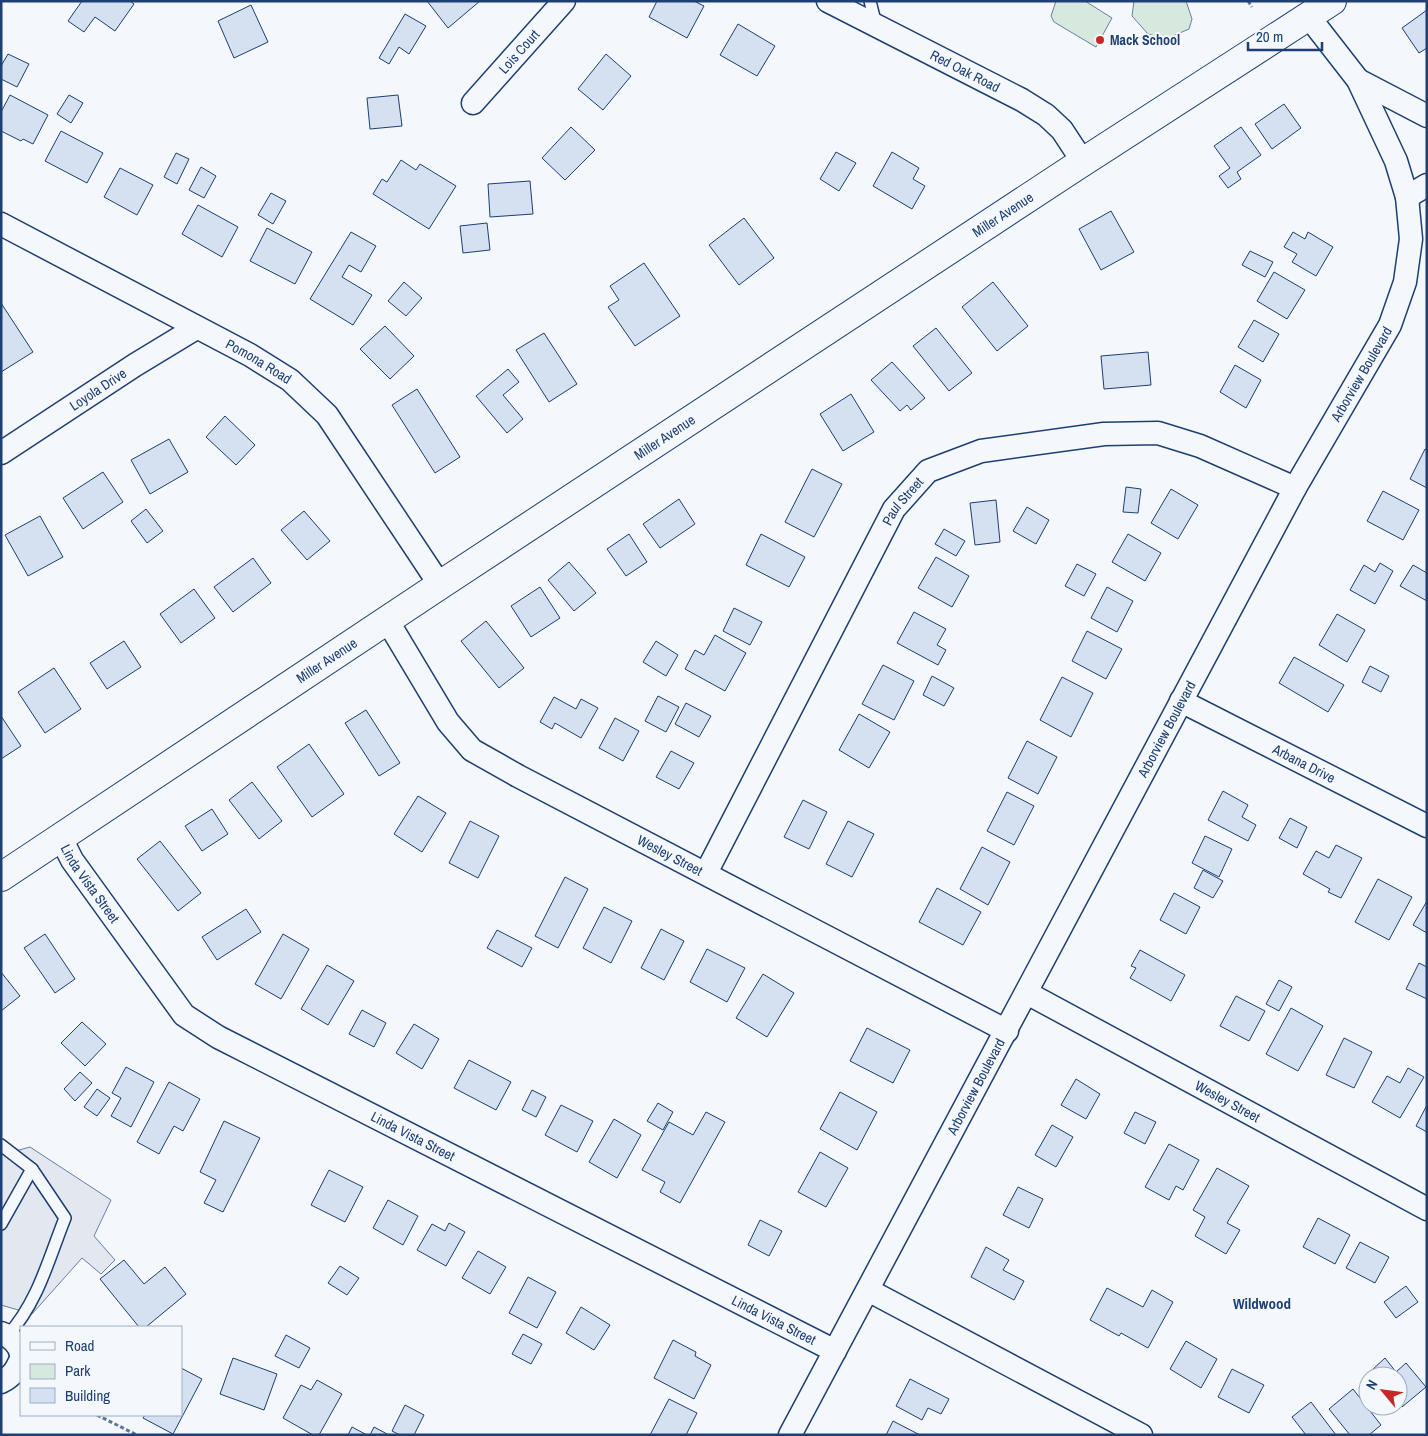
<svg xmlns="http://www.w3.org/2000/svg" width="1428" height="1436" viewBox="0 0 1428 1436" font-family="'Archivo Narrow',sans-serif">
  <rect width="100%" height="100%" fill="#f4f7fb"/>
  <g fill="#d7e8df" stroke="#687fa3">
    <polygon points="1056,1 1085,1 1112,18 1096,47 1054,22 1051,16"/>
    <polygon points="1134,1 1186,1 1192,19 1189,29 1166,39 1148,34 1132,16"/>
  </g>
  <polygon fill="#e3e8f0" stroke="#687fa3" points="30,1147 111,1200 94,1236 115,1260 101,1274 82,1258 32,1314 1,1305 1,1155"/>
  <g fill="#d5e0f0" stroke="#1d3f73">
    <polygon points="82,1 130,1 134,4 115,31 95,17 84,32 68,21"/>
    <polygon points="427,1 480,1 448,28"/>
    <polygon points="657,1 694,1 704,6 687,38 649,17"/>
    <polygon points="251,5 268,42 234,58 218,21"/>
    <polygon points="1427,10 1427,48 1419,53 1402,28"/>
    <polygon points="405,14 426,26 409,54 399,47 389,64 379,58"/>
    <polygon points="738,24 775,46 757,76 720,55"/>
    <polygon points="8,54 29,64 17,87 1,79 1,66"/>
    <polygon points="606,54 631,76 603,110 578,89"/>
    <polygon points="10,95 48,115 33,144 23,139 21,141 1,131 1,112"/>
    <polygon points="69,95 83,103 71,123 57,114"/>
    <polygon points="398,95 402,126 370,129 367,98"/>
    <polygon points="1284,104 1301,128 1272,149 1255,124"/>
    <polygon points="571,127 595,150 565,180 542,158"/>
    <polygon points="1241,127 1261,155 1237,172 1241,179 1228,188 1219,176 1230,168 1214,146"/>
    <polygon points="61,131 103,153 87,183 45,161"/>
    <polygon points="836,152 856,163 839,191 820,179"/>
    <polygon points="892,152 919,168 913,179 925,186 912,209 873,186"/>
    <polygon points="176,153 189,159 177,184 164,177"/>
    <polygon points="401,160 416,170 420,164 456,186 429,229 373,194 382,179 387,182"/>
    <polygon points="201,167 216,176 204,198 189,190"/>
    <polygon points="120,168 153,185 137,215 104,197"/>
    <polygon points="530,181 533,214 490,217 488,184"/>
    <polygon points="271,193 286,201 273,224 258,215"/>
    <polygon points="198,205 238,227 222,257 182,234"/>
    <polygon points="1111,211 1134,252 1101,270 1079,229"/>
    <polygon points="744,218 774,258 739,285 709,245"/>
    <polygon points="487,223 490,250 463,253 460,226"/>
    <polygon points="267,228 312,252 295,284 250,261"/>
    <polygon points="351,232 376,246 361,272 349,265 342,277 372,295 353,325 310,299"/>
    <polygon points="1293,232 1305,239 1308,232 1333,247 1316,276 1292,262 1297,254 1284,247"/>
    <polygon points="1250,251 1273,262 1265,277 1242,265"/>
    <polygon points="644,263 680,316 635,346 608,307 619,300 610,286"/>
    <polygon points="1274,272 1305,290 1287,319 1257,301"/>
    <polygon points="404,282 422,298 406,316 388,301"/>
    <polygon points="993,282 1028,326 997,351 962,307"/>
    <polygon points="1,303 33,352 1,372"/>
    <polygon points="1254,320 1279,334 1263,362 1238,347"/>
    <polygon points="385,326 414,356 390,379 360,349"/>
    <polygon points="936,328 972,373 949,391 913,346"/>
    <polygon points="544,333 577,384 549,402 516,350"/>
    <polygon points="1148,352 1151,385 1104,389 1101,356"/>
    <polygon points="892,362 925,398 911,410 907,405 900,411 871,380"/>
    <polygon points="1235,365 1261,380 1246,408 1220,392"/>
    <polygon points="508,369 519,382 503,395 523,419 507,433 476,396"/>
    <polygon points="417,389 460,457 435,473 392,405"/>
    <polygon points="851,394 874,432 843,451 820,414"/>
    <polygon points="225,416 255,445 236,465 206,437"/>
    <polygon points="169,439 188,472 150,494 131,460"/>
    <polygon points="1425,449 1427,450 1427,488 1410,479"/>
    <polygon points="812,469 842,484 814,537 785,522"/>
    <polygon points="103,472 123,502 83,529 63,498"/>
    <polygon points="1126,487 1141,489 1138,513 1123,512"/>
    <polygon points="1171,489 1198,505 1178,539 1151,523"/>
    <polygon points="1383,491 1419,510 1403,540 1367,521"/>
    <polygon points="679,499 695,524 660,548 643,524"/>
    <polygon points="996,500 1000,542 975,545 970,503"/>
    <polygon points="1027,507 1049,520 1036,544 1013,531"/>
    <polygon points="146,509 163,531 147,543 131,521"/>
    <polygon points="304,511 330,541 307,560 281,530"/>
    <polygon points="40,516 63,557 28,576 5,535"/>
    <polygon points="944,529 965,541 956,556 935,544"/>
    <polygon points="629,534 647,562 626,576 607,549"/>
    <polygon points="761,534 805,557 789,587 746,565"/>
    <polygon points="1128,534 1161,553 1145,581 1112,562"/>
    <polygon points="936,557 969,576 952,607 918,588"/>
    <polygon points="253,558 271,583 233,612 214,587"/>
    <polygon points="569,562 596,593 574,611 548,580"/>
    <polygon points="1380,563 1393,571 1375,604 1350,590 1364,565 1375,572"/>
    <polygon points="1077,564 1096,574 1084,596 1065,586"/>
    <polygon points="1413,565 1427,573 1427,601 1400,586"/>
    <polygon points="540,587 560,618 531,637 511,606"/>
    <polygon points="1107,587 1133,601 1117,632 1091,618"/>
    <polygon points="194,589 215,618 181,643 160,614"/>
    <polygon points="734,608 762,622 750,645 723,631"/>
    <polygon points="914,612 946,629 937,645 946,650 938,665 897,643"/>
    <polygon points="1337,614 1365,630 1347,662 1319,645"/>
    <polygon points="486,621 524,668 499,688 461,641"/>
    <polygon points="1087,631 1122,649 1106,679 1072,661"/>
    <polygon points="715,635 746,653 725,691 685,669 695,650 704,655"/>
    <polygon points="124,641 141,667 107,689 90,663"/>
    <polygon points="656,641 678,655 666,676 643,662"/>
    <polygon points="1294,657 1344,685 1328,712 1279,683"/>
    <polygon points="883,665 914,681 894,720 862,704"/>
    <polygon points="1370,666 1389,676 1381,692 1362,682"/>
    <polygon points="54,668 81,709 45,733 18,692"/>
    <polygon points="932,676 954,688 944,706 923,695"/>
    <polygon points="1062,677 1093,693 1071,737 1040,720"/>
    <polygon points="658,696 679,707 666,732 645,721"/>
    <polygon points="554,697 576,709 581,699 598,708 581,738 555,723 552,729 540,722"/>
    <polygon points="686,703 711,716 699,737 675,724"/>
    <polygon points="366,710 400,763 379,776 345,723"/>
    <polygon points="859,714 890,732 869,768 839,750"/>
    <polygon points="1,716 21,746 1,759"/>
    <polygon points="615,718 639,731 623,761 599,748"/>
    <polygon points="1027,741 1057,757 1038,794 1008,778"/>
    <polygon points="309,744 344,794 312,817 277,767"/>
    <polygon points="671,751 694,763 679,789 656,777"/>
    <polygon points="252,782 282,821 259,839 229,800"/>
    <polygon points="1223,791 1248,805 1242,817 1256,825 1248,841 1208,820"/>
    <polygon points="1007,792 1034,806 1014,845 987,831"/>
    <polygon points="418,796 446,813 422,852 394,834"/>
    <polygon points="803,800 827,812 809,849 784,837"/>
    <polygon points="212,809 228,834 202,851 185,826"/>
    <polygon points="1290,818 1307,827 1297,848 1279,838"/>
    <polygon points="470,821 499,836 478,878 449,863"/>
    <polygon points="848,821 874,834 852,877 826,864"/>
    <polygon points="1205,836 1232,849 1219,877 1192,863"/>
    <polygon points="160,841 201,893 178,911 137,859"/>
    <polygon points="1336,845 1362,858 1341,898 1328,892 1330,889 1303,874 1316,851 1329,858"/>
    <polygon points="982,847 1010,862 988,905 960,889"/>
    <polygon points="1203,870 1223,881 1213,898 1194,888"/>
    <polygon points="565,877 588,889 558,948 535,936"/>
    <polygon points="1378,879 1412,897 1389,940 1355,922"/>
    <polygon points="937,888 981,912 963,945 919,922"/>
    <polygon points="1174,893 1200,907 1186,934 1160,920"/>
    <polygon points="1427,901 1427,933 1413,925"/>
    <polygon points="604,907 632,921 611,963 583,948"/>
    <polygon points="246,909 261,932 217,960 202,937"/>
    <polygon points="661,929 684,941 664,980 641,968"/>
    <polygon points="497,930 532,948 522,967 487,948"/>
    <polygon points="45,934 75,979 55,993 24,948"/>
    <polygon points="283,934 309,949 281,999 255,984"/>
    <polygon points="707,949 745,968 727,1002 690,982"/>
    <polygon points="1140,950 1185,975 1171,1001 1130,978 1136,968 1131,966"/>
    <polygon points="1419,963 1427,967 1427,999 1406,989"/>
    <polygon points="327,965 354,981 328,1025 301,1009"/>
    <polygon points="1,972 20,996 1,1011"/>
    <polygon points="763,974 794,993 767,1037 736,1018"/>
    <polygon points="1279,980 1292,987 1279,1011 1266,1004"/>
    <polygon points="1236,996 1265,1011 1249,1041 1220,1026"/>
    <polygon points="1291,1008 1323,1026 1298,1071 1266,1054"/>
    <polygon points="362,1010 386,1023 374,1047 349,1034"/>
    <polygon points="82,1022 106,1044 85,1066 61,1043"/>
    <polygon points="414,1024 439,1039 422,1069 396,1053"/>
    <polygon points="867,1028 910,1050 893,1083 850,1061"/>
    <polygon points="1344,1038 1372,1052 1354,1088 1326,1075"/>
    <polygon points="469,1060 511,1082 496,1110 454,1088"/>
    <polygon points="126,1067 154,1082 131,1127 111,1116 121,1098 112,1093"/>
    <polygon points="1408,1068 1424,1077 1400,1118 1372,1102 1387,1076 1400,1083"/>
    <polygon points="80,1072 92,1083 75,1101 64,1089"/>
    <polygon points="1076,1079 1100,1094 1086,1119 1061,1105"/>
    <polygon points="169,1082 200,1099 183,1131 174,1126 159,1154 137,1142"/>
    <polygon points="97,1089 110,1098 97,1116 84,1107"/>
    <polygon points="532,1090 546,1097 536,1117 522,1110"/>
    <polygon points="840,1092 877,1112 857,1150 820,1129"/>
    <polygon points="658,1103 673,1112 663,1130 647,1121"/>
    <polygon points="561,1105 593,1121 577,1152 545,1135"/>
    <polygon points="1427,1105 1427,1132 1416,1126"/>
    <polygon points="706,1112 725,1122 680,1203 660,1192 665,1182 642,1170 669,1122 693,1135"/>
    <polygon points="1135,1112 1156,1122 1145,1144 1124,1133"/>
    <polygon points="614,1119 641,1135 617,1178 589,1162"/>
    <polygon points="224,1121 260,1138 223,1212 204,1203 216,1180 200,1172"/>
    <polygon points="1052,1125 1073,1137 1056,1167 1035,1155"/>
    <polygon points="1169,1144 1199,1160 1183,1190 1176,1186 1169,1200 1145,1187"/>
    <polygon points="820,1152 848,1168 826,1207 798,1192"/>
    <polygon points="1217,1168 1249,1186 1227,1223 1240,1230 1226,1254 1195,1236 1205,1217 1193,1210"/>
    <polygon points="329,1170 363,1187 345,1222 311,1205"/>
    <polygon points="1018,1187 1043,1199 1029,1228 1003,1215"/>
    <polygon points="388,1200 418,1216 403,1245 373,1228"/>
    <polygon points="1318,1218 1350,1235 1335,1264 1303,1247"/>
    <polygon points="760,1220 782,1231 769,1256 748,1245"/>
    <polygon points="449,1223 465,1232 446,1266 417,1250 432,1224 445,1231"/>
    <polygon points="1360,1242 1389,1257 1375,1283 1346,1268"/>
    <polygon points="986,1247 1009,1260 1003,1270 1024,1281 1014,1300 971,1277"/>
    <polygon points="478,1251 506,1267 490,1294 462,1278"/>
    <polygon points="124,1260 144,1284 165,1267 186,1294 146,1327 139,1327 100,1279"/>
    <polygon points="340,1266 359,1278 347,1295 328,1283"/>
    <polygon points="528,1277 556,1292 537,1328 509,1313"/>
    <polygon points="1406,1286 1418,1302 1396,1318 1384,1302"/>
    <polygon points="1107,1288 1143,1307 1152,1290 1173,1302 1148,1348 1121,1333 1119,1336 1090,1320"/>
    <polygon points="581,1307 610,1325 594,1350 566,1333"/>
    <polygon points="523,1334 542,1344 531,1364 512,1354"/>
    <polygon points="286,1335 310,1348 299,1368 275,1356"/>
    <polygon points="673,1340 696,1352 695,1356 711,1365 694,1399 654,1378"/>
    <polygon points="1186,1341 1217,1359 1201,1388 1170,1369"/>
    <polygon points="233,1358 277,1374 264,1410 220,1394"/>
    <polygon points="1385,1358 1396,1372 1406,1363 1426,1387 1402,1407 1398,1403 1398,1376 1375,1376 1371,1371"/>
    <polygon points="181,1368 202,1379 173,1434 143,1418 145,1415 181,1415"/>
    <polygon points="1232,1369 1264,1385 1249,1413 1218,1397"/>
    <polygon points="910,1379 949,1399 941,1414 928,1408 922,1420 896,1406"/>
    <polygon points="317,1380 342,1394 319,1435 313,1435 283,1418 301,1385 311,1390"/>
    <polygon points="1353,1389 1381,1425 1369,1435 1350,1435 1329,1409"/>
    <polygon points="669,1399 697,1413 686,1435 650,1435"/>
    <polygon points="1311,1402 1336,1435 1306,1435 1292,1417"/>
    <polygon points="405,1405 424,1415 414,1435 400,1435 392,1431"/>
    <polygon points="893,1421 920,1435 886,1435"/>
    <polygon points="352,1427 367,1435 348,1435"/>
    <polygon points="374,1427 389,1435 370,1435"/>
  </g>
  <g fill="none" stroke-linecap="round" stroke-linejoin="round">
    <defs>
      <g id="service">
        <polyline points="870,1 876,25"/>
        <polyline points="1,1145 32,1169 1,1224"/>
        <path d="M8 1335C38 1302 49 1258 65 1218L32 1169"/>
      </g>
      <g id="minor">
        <path id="s1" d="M828 1 1022 100 1046 115 1062 130 1083 162"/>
        <polyline points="1358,80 1427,116"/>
        <path id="s2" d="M473 103 564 1"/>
        <polyline points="1407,197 1427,185"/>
        <path id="s3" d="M1 224 250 355 290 380 327 415 440 585"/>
        <path id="s4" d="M1 453 135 365 196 328"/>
        <path id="s5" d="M387 620 448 722 472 750 518 776 1007 1031"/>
        <path id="s6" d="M1181 701 1427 826"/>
        <path id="s7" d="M61 838 72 860 184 1015 218 1037 835 1351"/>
        <path id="s8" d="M706 873 894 509 928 471 981 451 1104 434 1158 433 1200 446 1295 488"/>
        <path id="s9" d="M1027 993 1427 1209"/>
        <polyline points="868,1290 1141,1435"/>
        <path d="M1 1333C10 1336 20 1345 21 1355"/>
        <path d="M1 1382C13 1376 16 1370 21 1359"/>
        <path id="s10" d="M790 1435 1295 488 1390 325 1405 282 1411 239 1407 197 1396 161 1358 80 1309 17"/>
      </g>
      <g id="secondary">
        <path id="s11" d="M1 877 440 585 1072 169 1332 1"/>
      </g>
    </defs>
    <use href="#service" stroke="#1d3f73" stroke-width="14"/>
    <use href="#minor" stroke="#1d3f73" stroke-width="25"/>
    <use href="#secondary" stroke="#1d3f73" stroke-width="30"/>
    <g stroke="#5e769c" stroke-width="3" stroke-dasharray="4 2.5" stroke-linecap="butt">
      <polyline points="1248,1 1252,7"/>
      <polyline points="97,1415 137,1435"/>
    </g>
    <use href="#service" stroke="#f4f7fb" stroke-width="11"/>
    <use href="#minor" stroke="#f4f7fb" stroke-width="22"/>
    <use href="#secondary" stroke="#f4f7fb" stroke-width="28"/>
  </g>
  <circle fill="#c62828" stroke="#f4f7fb" stroke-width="2" cx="1100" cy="40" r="5"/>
  <g text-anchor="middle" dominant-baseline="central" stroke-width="4" stroke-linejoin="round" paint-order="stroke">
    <g font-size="14" font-weight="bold" fill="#1d3f73" stroke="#f4f7fb" text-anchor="start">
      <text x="1110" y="40">Mack School</text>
    </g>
    <g font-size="14" fill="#1d3f73" stroke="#f4f7fb">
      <text stroke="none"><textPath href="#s2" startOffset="69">Lois Court</textPath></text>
      <text stroke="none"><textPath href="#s1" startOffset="154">Red Oak Road</textPath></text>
      <text stroke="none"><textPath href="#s11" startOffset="1201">Miller Avenue</textPath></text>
      <text stroke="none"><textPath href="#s3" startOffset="292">Pomona Road</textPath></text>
      <text stroke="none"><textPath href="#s10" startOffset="1205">Arborview Boulevard</textPath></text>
      <text stroke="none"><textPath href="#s4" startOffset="116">Loyola Drive</textPath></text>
      <text stroke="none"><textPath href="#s11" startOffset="796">Miller Avenue</textPath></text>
      <text stroke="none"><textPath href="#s8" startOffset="421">Paul Street</textPath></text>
      <text stroke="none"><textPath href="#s11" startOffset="391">Miller Avenue</textPath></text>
      <text stroke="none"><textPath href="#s10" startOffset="800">Arborview Boulevard</textPath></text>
      <text stroke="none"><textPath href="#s6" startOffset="138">Arbana Drive</textPath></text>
      <text stroke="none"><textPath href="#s5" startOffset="380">Wesley Street</textPath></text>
      <text stroke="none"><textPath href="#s7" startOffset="54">Linda Vista Street</textPath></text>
      <text stroke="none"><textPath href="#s10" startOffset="395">Arborview Boulevard</textPath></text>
      <text stroke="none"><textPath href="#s9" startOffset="228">Wesley Street</textPath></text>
      <text stroke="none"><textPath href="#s7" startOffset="475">Linda Vista Street</textPath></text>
      <text stroke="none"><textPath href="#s7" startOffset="880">Linda Vista Street</textPath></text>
    </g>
    <g font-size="15" font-weight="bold" fill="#1d3f73" stroke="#f4f7fb">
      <text x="1262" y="1303">Wildwood</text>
    </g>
  </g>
  <rect width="1428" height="1436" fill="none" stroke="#1d3f73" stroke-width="5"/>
  <rect x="20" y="1326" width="162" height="90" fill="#f4f7fb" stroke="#9eadc5"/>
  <rect x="30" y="1342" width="25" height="8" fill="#f4f7fb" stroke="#9eadc5"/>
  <text x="65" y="1351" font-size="15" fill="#1d3f73">Road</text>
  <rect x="30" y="1364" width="25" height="15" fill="#d7e8df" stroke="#9eadc5"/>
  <text x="65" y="1376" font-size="15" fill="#1d3f73">Park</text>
  <rect x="30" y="1388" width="25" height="15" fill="#d5e0f0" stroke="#9eadc5"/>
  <text x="65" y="1401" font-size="15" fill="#1d3f73">Building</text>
  <g transform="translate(1383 1391) rotate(299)"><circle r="24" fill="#f4f7fb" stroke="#9eadc5"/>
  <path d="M0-4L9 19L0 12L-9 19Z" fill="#c62828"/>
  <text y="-8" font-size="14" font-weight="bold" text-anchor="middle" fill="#1d3f73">N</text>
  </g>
  <path d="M1248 42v8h74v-8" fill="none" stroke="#1d3f73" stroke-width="2.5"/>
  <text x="1256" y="42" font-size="15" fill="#1d3f73" stroke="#f4f7fb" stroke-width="4" paint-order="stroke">20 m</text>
</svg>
